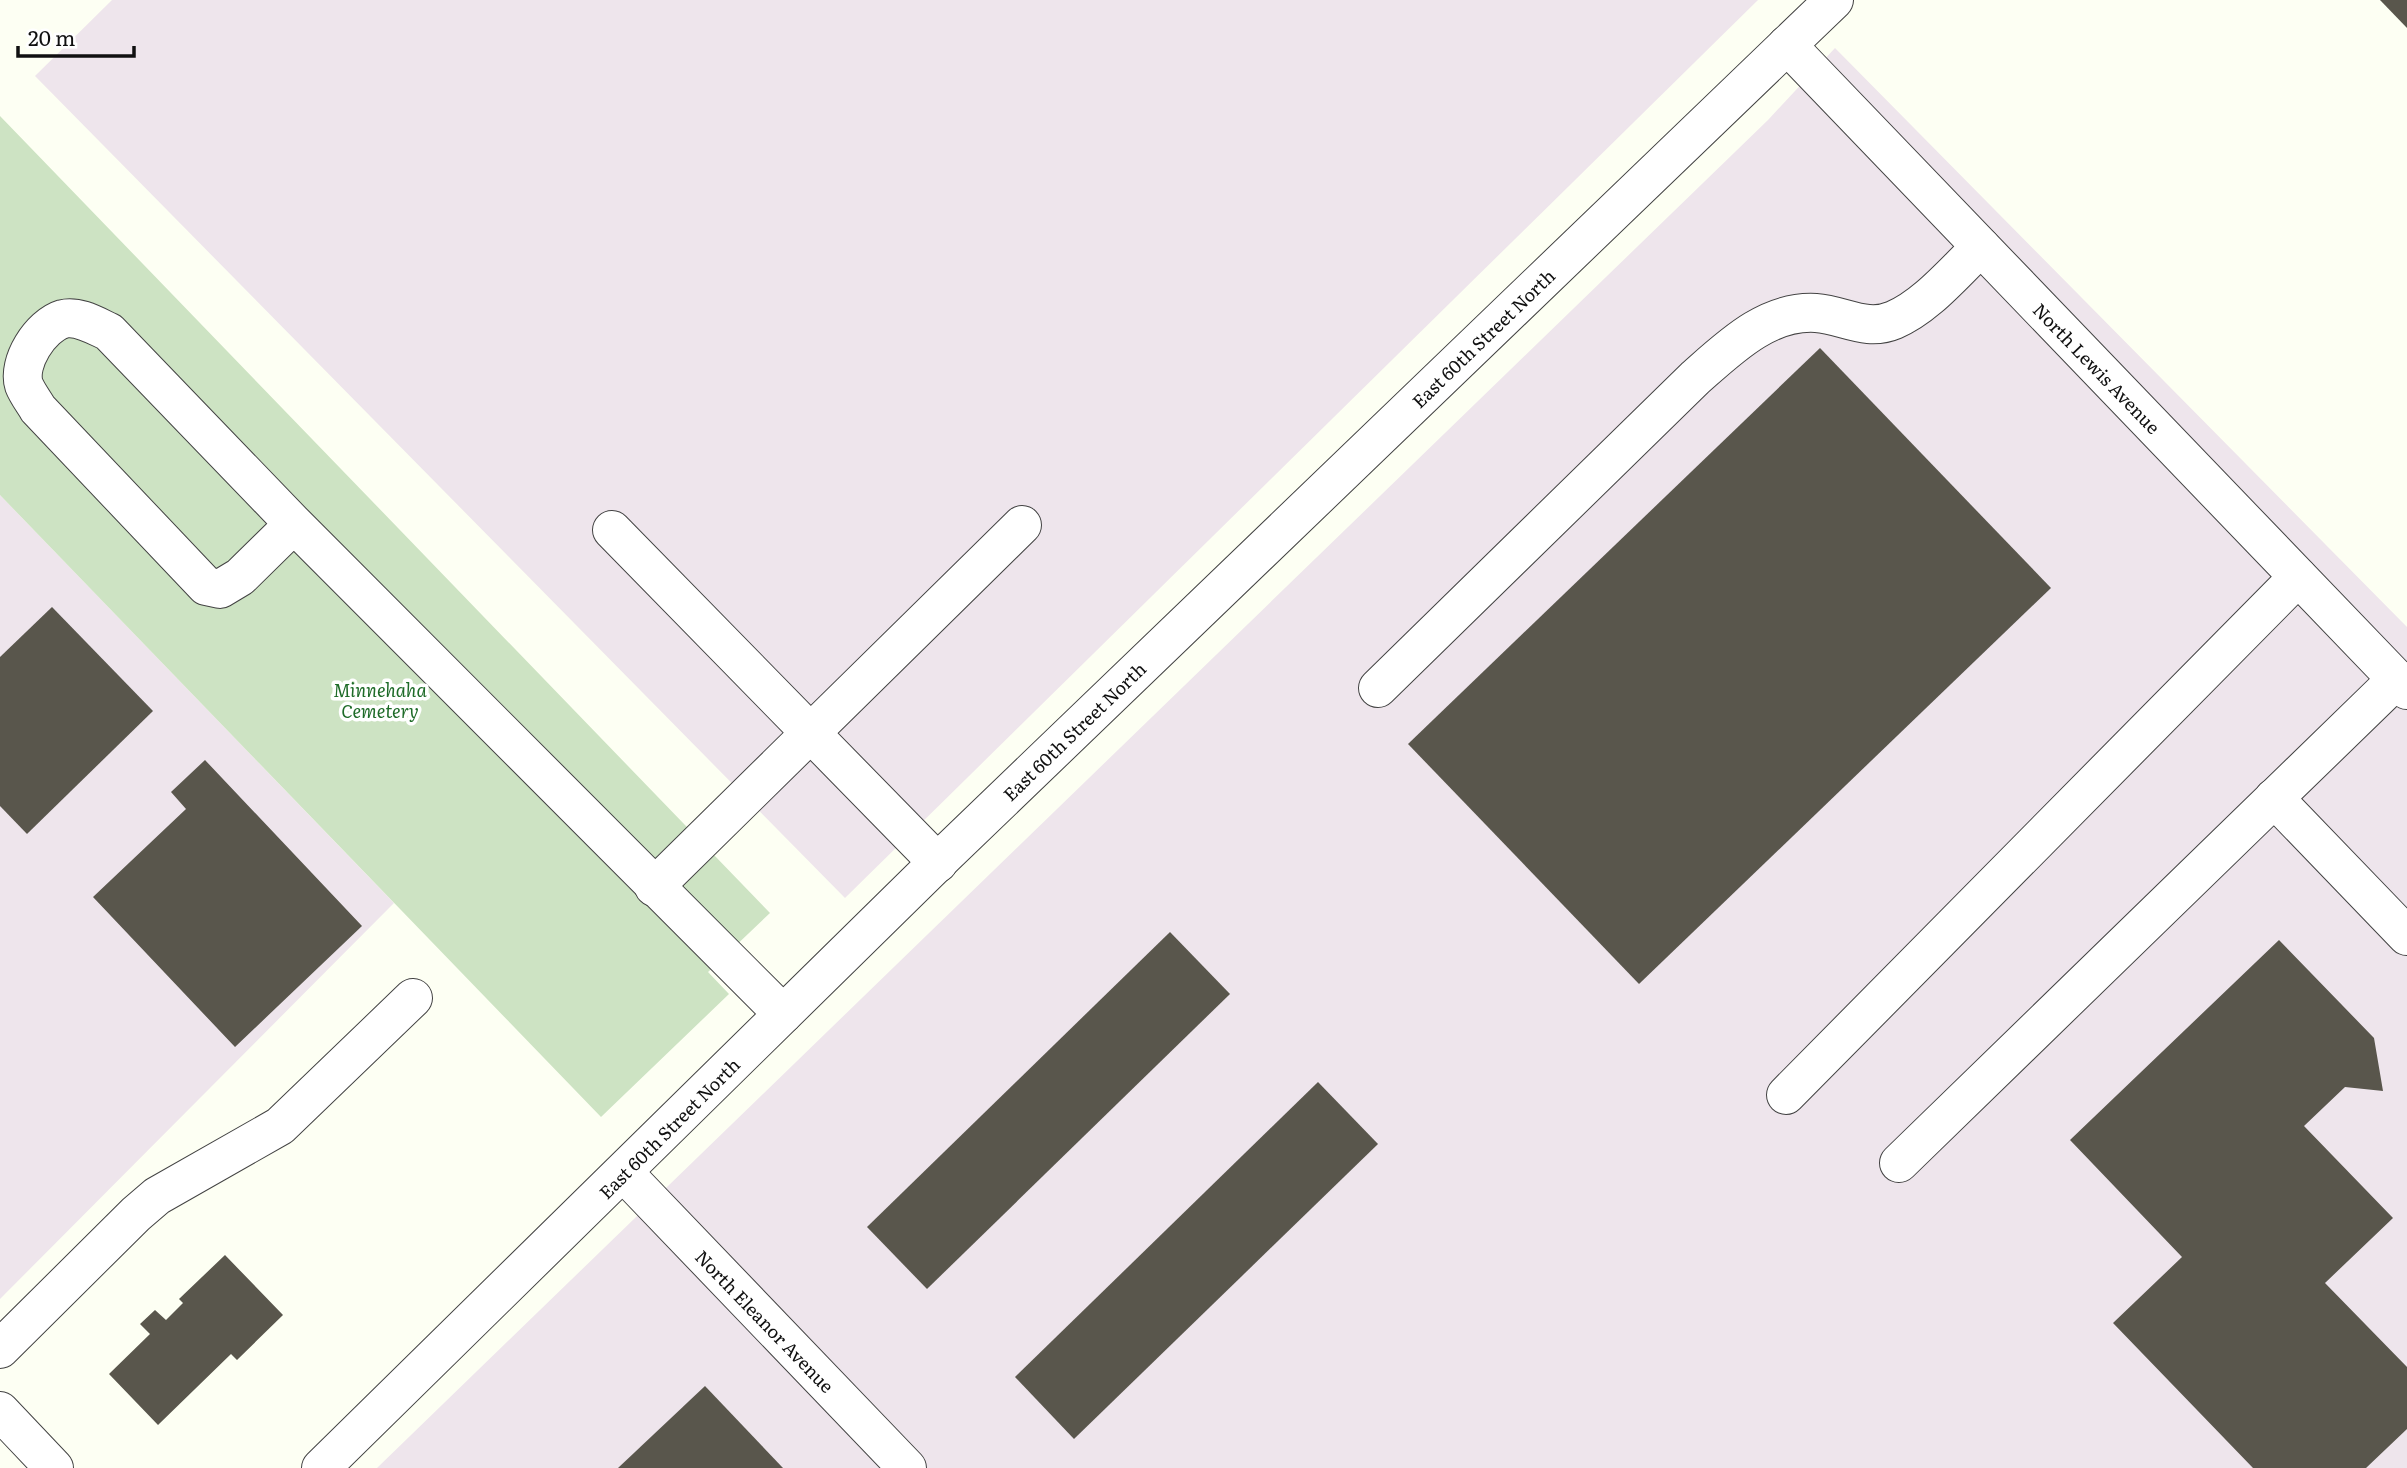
<svg xmlns="http://www.w3.org/2000/svg" width="2407" height="1468" viewBox="0 0 2407 1468" font-family="Literata,serif">
  <rect width="100%" height="100%" fill="#fdfff3"/>
  <g fill="#eee5ec">
    <polygon points="112,0 1758,0 845,898 35,76"/>
    <polygon points="1835,48 2407,627 2407,1468 377,1468 1768,120"/>
    <polygon points="0,495 394,903 0,1299"/>
  </g>
  <polygon fill="#cde3c3" points="0,116 770,913 708,972 729,994 601,1117 0,495"/>
  <g fill="#59564c">
    <polygon points="2380,0 2407,0 2407,28"/>
    <polygon points="1820,348 2051,588 1639,984 1408,744"/>
    <polygon points="52,607 153,711 27,834 0,806 0,657"/>
    <polygon points="205,760 362,926 235,1047 93,897 186,809 171,792"/>
    <polygon points="1170,932 1230,994 927,1289 867,1227"/>
    <polygon points="2279,940 2374,1038 2383,1091 2345,1087 2304,1126 2393,1218 2325,1283 2407,1367 2407,1429 2366,1468 2253,1468 2113,1323 2182,1257 2070,1140"/>
    <polygon points="1318,1082 1378,1144 1074,1439 1015,1377"/>
    <polygon points="225,1255 283,1315 237,1360 231,1354 158,1425 109,1374 150,1334 140,1324 155,1310 166,1320 183,1303 179,1299"/>
    <polygon points="705,1386 783,1468 618,1468"/>
  </g>
  <g fill="none" stroke-linecap="round" stroke-linejoin="round">
    <defs>
      <g id="minor">
        <polyline points="1787,45 2407,690"/>
        <path d="M294 524 240 577 220 589 206 586 38 409C34 402 27 393 24 385 17 363 40 326 63 319 78 315 96 326 109 332L294 524 783 1014"/>
        <polyline points="612,530 938,863"/>
        <path d="M1378 688 1695 378C1729 348 1767 310 1816 313 1844 315 1866 332 1894 320 1927 306 1955 271 1981 247"/>
        <polyline points="2274,798 2407,936"/>
        <polyline points="654,887 1022,525"/>
        <polyline points="1786,1095 2298,577"/>
        <polyline points="1899,1163 2397,679"/>
        <polyline points="624,1173 907,1468"/>
        <polyline points="0,1349 136,1214 157,1196 280,1126 413,998"/>
        <polyline points="0,1411 54,1468"/>
        <polyline points="321,1468 945,855 1834,0"/>
      </g>
    </defs>
    <use href="#minor" stroke="#434343" stroke-width="40"/>
    <use href="#minor" stroke="#fff" stroke-width="38"/>
  </g>
  <g text-anchor="middle" dominant-baseline="central" stroke-width="7" stroke-linejoin="round" paint-order="stroke">
    <g font-size="18" fill="#101010" stroke="#fff">
      <text transform="translate(1483 338) rotate(-44)">East 60th Street North</text>
      <text transform="translate(2097 368) rotate(46)">North Lewis Avenue</text>
      <text transform="translate(1074 731) rotate(-44)">East 60th Street North</text>
      <text transform="translate(669 1128) rotate(-45)">East 60th Street North</text>
      <text transform="translate(765 1321) rotate(46)">North Eleanor Avenue</text>
    </g>
    <g font-size="18" font-style="italic" fill="#1e6b28" stroke="#fff">
      <text x="380" y="689">Minnehaha<tspan x="380" dy="21">Cemetery</tspan></text>
    </g>
  </g>
  <path d="M18 46v10h116v-10" fill="none" stroke="#101010" stroke-width="3.5"/>
  <text x="28" y="46" font-size="21" fill="#101010" stroke="#ffffff" stroke-width="5" paint-order="stroke">20 m</text>
</svg>
